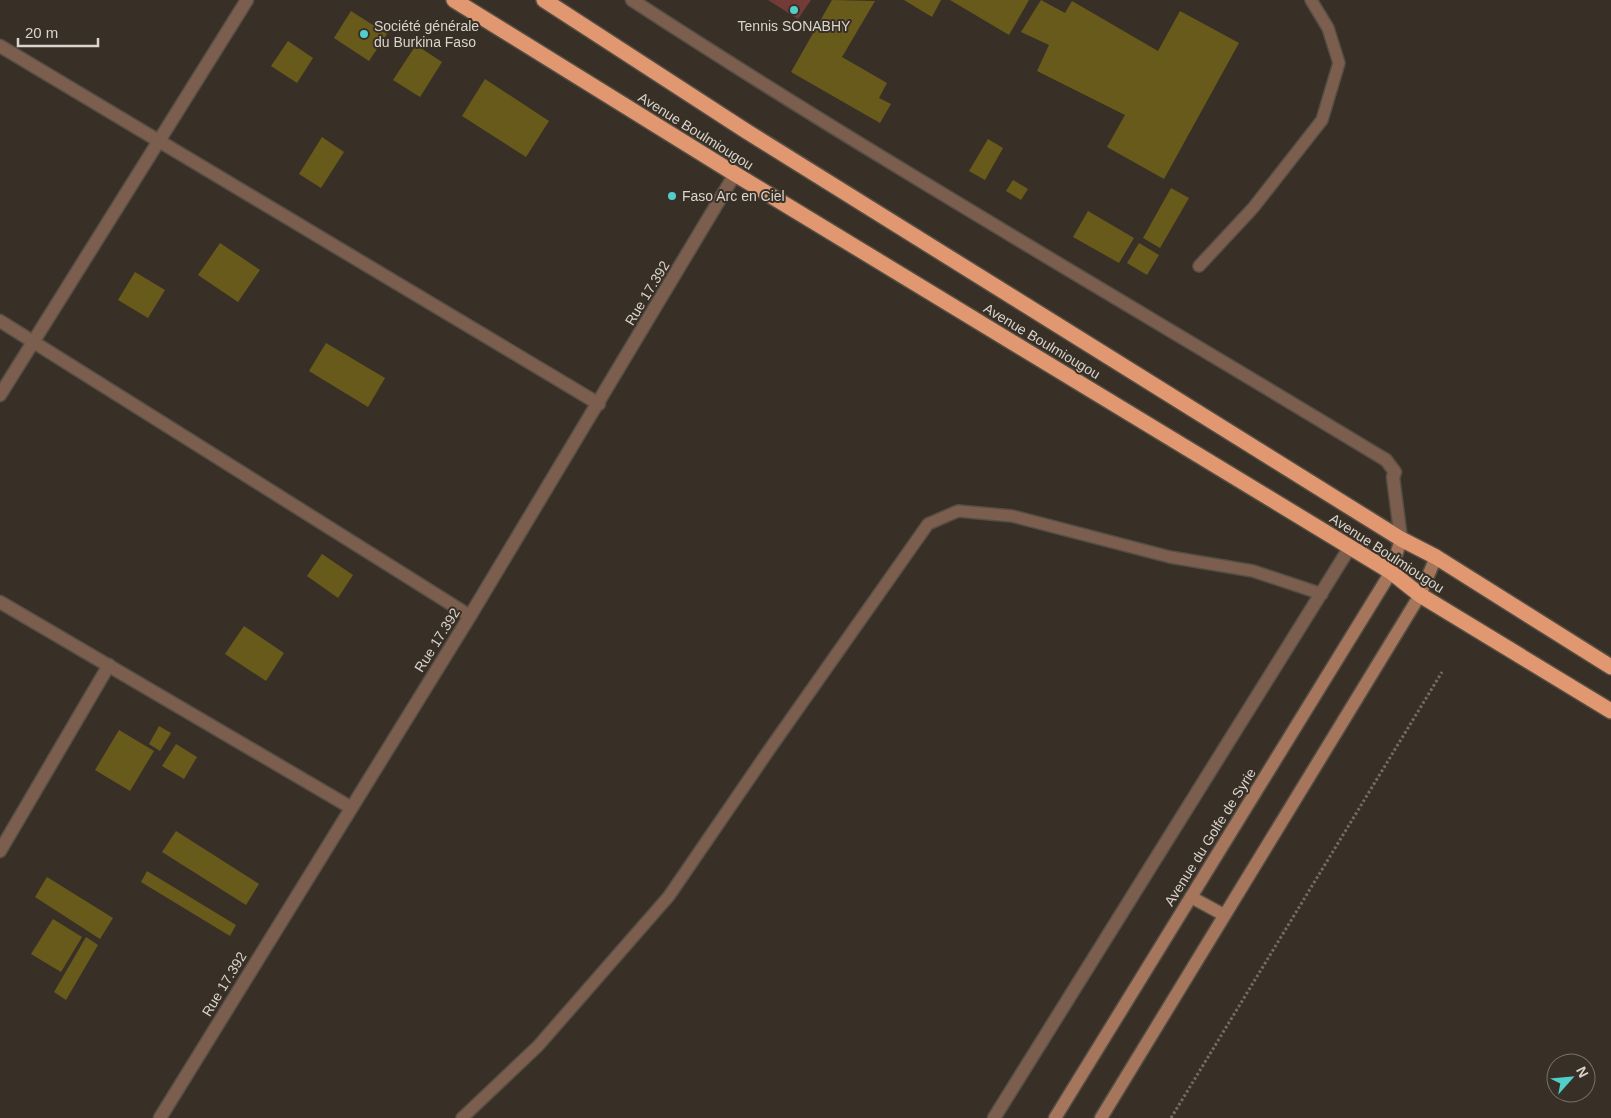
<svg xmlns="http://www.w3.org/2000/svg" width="1611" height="1118" viewBox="0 0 1611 1118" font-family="Helvetica,sans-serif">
  <rect width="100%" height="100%" fill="#383026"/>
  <polygon fill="#723b37" points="768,0 811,0 798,19"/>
  <g fill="#685a1b">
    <polygon points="832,0 875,1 842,57 887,83 879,98 891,104 880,123 791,72"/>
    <polygon points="904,0 941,0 932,17"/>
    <polygon points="950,0 1029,0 1009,35"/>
    <polygon points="1041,0 1065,13 1072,1 1158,51 1180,11 1239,43 1164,179 1107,147 1125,115 1037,71 1049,45 1021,32"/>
    <polygon points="351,11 387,34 369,61 334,38"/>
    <polygon points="288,41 313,58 297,83 271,66"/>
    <polygon points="416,45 442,62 420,97 393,80"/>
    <polygon points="485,79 549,121 526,157 462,116"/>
    <polygon points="322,137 344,152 321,188 299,174"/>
    <polygon points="988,139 1003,148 985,180 969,171"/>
    <polygon points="1013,180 1028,189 1021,200 1006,191"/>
    <polygon points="1171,188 1189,198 1160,248 1143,238"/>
    <polygon points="1088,211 1134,238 1119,263 1073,237"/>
    <polygon points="220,243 260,270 238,302 198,275"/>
    <polygon points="1139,243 1159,255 1147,275 1127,263"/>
    <polygon points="135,272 165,290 148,318 118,300"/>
    <polygon points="326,343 385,378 368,407 309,371"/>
    <polygon points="322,554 353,575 338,598 307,576"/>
    <polygon points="244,626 284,653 266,681 225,654"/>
    <polygon points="159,726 171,733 160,751 149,744"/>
    <polygon points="119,730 154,751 130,791 95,770"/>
    <polygon points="176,744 197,757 184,779 162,766"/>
    <polygon points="176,831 259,884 246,905 162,852"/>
    <polygon points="147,871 236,925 230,936 141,882"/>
    <polygon points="47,877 113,918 100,939 35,897"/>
    <polygon points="53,919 82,937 61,972 31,954"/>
    <polygon points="86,937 98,945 66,1000 54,992"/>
  </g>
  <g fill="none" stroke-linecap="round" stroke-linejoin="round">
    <defs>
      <g id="lane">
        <polyline points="1199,266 1253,208 1322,120 1339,63 1328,28 1311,0"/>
        <polyline points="462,1118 538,1046 669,896 769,750 928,524 958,511 1012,516 1170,557 1253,571 1322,594"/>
      </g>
      <g id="street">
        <path d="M632 0C879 161 1134 307 1386 460L1395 472 1393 477 1401 539"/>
        <polyline points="0,46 599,404"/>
        <polyline points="0,321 470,616"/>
        <polyline points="0,395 247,0"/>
        <polyline points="0,602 350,807"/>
        <polyline points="0,851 109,665"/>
        <polyline points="160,1118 470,616 735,174"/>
        <polyline points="994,1118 1350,547"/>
      </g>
      <g id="secondary">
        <polyline points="1191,897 1224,915"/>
        <polyline points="1055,1118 1391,572 1401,539"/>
        <polyline points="1101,1118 1420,595 1436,557"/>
      </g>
      <g id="highway">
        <polyline points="454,0 735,174 1391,572 1420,595 1611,711"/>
        <polyline points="544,0 746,131 1401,539 1436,557 1611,667"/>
      </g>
    </defs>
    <use href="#lane" stroke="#554e44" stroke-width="14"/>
    <use href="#street" stroke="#554e44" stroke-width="15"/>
    <use href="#secondary" stroke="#554e44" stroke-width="15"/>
    <use href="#highway" stroke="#554e44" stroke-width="18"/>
    <polyline stroke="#746d65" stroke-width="3" stroke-dasharray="2.5 2.5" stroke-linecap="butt" points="1171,1118 1442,672"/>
    <use href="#lane" stroke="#7c5e4e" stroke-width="11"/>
    <use href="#street" stroke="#7c5e4e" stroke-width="12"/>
    <use href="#secondary" stroke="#a5765c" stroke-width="12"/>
    <use href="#highway" stroke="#e19870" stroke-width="15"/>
  </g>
  <g fill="#53cdc9" stroke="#383026" stroke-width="2">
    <circle cx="794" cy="10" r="5"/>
    <circle cx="364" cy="34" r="5"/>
    <circle cx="672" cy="196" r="5"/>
  </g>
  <g text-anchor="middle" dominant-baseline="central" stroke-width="4" stroke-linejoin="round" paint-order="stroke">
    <g font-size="14" fill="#d9d4cd" stroke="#383026" text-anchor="start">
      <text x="374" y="26">Société générale<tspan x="374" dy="16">du Burkina Faso</tspan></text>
      <text x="794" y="26" text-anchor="middle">Tennis SONABHY</text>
      <text x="682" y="196">Faso Arc en Ciel</text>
    </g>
    <g font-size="14" fill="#d9d4cd" stroke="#383026">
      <text transform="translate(696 131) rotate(32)">Avenue Boulmiougou</text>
      <text transform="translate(647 293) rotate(-59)">Rue 17.392</text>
      <text transform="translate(1042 341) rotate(31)">Avenue Boulmiougou</text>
      <text transform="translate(1387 553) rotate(33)">Avenue Boulmiougou</text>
      <text transform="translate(437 640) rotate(-58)">Rue 17.392</text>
      <text transform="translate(1210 837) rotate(-58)">Avenue du Golfe de Syrie</text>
      <text transform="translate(224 984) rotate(-59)">Rue 17.392</text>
    </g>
  </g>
  <g transform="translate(1571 1078) rotate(63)"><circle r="24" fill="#383026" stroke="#787269"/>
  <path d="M0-4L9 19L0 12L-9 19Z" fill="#53cdc9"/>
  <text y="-8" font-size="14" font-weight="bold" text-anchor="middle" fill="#d9d4cd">N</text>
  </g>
  <path d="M18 38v8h80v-8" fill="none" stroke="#d9d4cd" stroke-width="2.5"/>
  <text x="25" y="38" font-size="15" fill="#d9d4cd" stroke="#383026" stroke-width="4" paint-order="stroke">20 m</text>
</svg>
